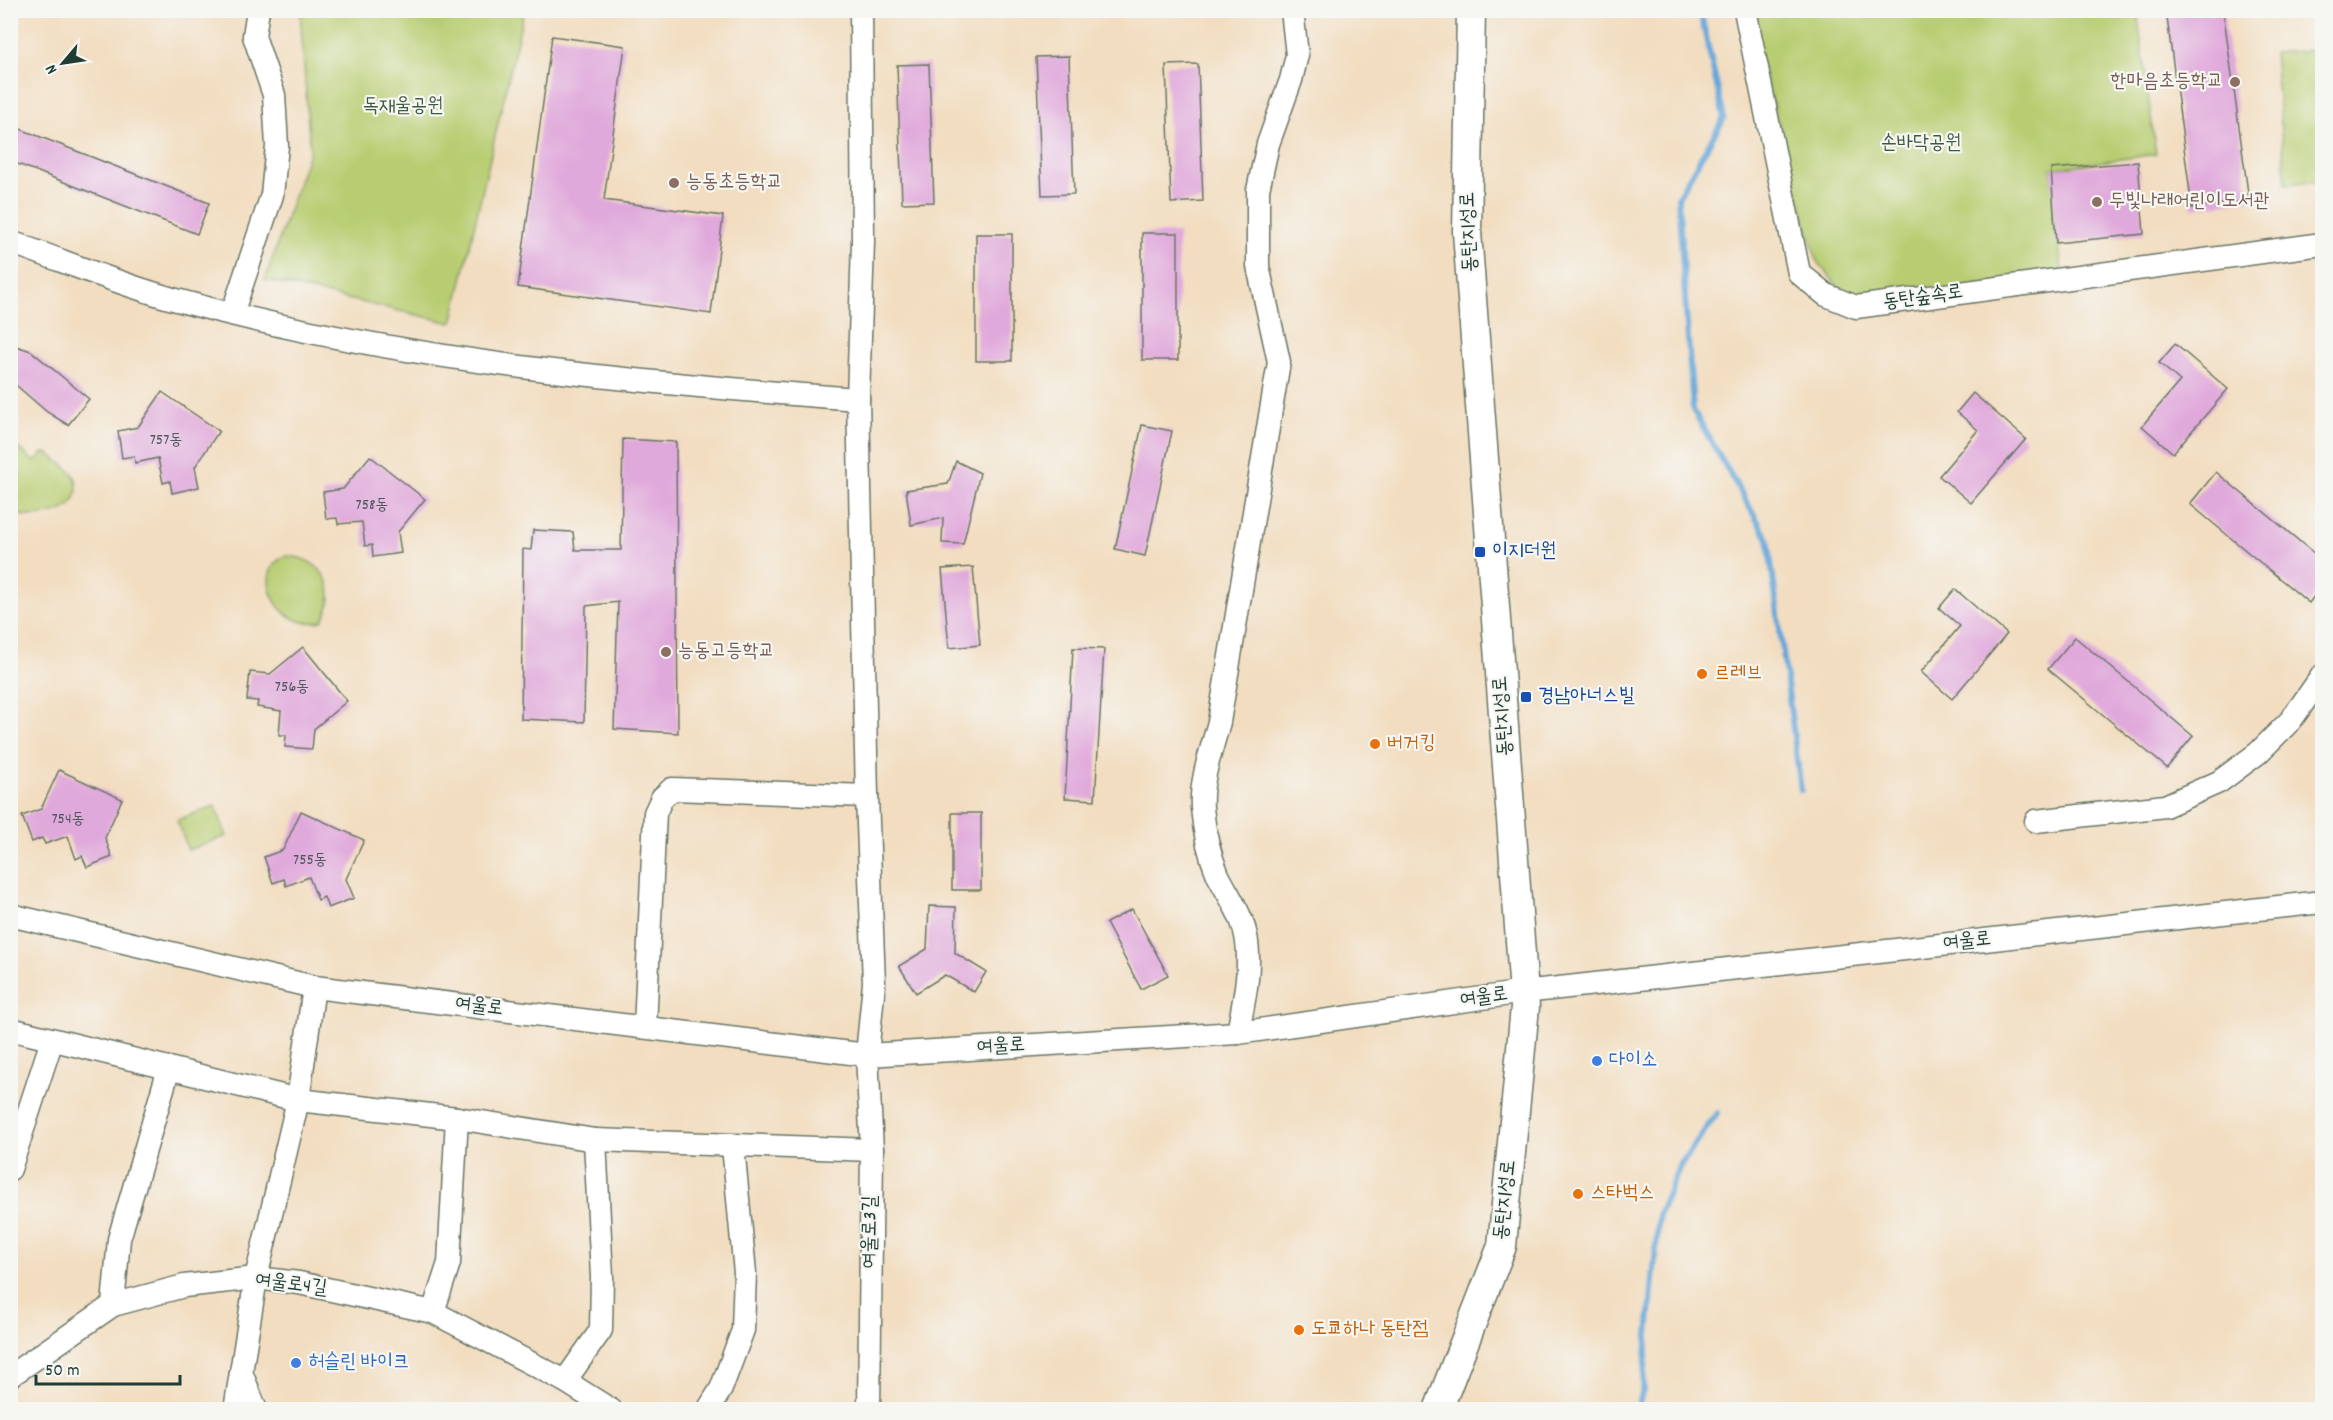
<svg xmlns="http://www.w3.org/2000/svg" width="2333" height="1420" viewBox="0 0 2333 1420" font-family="Dekko,'Poor Story',sans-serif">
  <rect width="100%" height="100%" fill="#f6f6f2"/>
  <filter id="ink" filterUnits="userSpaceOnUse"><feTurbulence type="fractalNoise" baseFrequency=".0167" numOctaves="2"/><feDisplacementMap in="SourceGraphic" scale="12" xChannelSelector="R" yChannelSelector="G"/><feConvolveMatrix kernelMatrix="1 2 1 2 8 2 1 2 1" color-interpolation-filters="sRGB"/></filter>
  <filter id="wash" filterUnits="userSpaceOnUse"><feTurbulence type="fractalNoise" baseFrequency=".008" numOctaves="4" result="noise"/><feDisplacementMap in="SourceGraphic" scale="24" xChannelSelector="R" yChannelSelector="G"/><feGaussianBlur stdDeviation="1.35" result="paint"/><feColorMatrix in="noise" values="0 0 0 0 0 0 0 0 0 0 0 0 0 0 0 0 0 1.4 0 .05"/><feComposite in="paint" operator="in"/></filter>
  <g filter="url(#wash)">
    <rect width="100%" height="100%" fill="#f2ddc0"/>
    <g fill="#b8cd71" stroke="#6c8552" stroke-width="1.5">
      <polygon points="300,11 524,11 452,323 265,280 310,150"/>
      <polygon points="1747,11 2137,11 2156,154 2051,169 2062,271 1856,307 1817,262"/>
      <polygon points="2322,49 2322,181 2286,184 2274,53"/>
      <path d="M14 444 35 462 43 453H48C56 460 67 466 73 474 76 478 77 483 77 488 77 517 30 519 11 513L10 448Z"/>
      <path d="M286 556C322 557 342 590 322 621 276 633 250 569 286 556Z"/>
      <polygon points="215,806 227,836 188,850 177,820"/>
    </g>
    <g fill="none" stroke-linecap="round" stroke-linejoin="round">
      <g stroke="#64a6d8" stroke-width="6">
        <polyline points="1700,10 1724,118 1678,197 1693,410 1768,539 1801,790"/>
        <polyline points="1637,1410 1643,1390 1659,1214 1681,1164 1717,1113"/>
      </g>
    </g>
    <g id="blocks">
      <g fill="#e0a9db">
        <polygon points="2166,10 2223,10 2249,200 2192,208"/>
        <polygon points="552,36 625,46 604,200 723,216 711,314 518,287"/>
        <polygon points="1069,56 1074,194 1042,195 1036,57"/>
        <polygon points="929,64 934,202 902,203 897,65"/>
        <polygon points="1198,64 1203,201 1171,203 1166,65"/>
        <polygon points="10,125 209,203 197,234 10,161"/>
        <polygon points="2138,162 2144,234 2056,243 2051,169"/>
        <rect x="1142" y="233" width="36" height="127"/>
        <rect x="976" y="234" width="36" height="127"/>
        <polygon points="10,344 31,351 89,399 68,425 47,412 10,380"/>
        <polygon points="2175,344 2228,389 2173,453 2142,426 2180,381 2159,363"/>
        <polygon points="162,392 219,431 195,467 199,487 172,493 170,481 163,483 158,458 135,463 134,456 122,458 118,431 138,427"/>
        <polygon points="1973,393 2026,439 1971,503 1939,476 1978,430 1957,412"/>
        <polygon points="1142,425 1172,431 1145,556 1115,549"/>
        <polygon points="623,439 676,442 678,733 614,729 618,602 586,606 584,722 521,719 523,549 531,550 533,530 573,532 575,550 621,550"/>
        <polygon points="370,456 425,499 398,532 401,553 373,557 372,545 365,546 362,522 338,524 337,518 326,519 323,492 343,489"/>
        <polygon points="956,461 980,473 963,544 942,543 943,518 911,525 906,490 948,484"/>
        <polygon points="2216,472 2322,560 2322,586 2309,603 2190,504"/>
        <polygon points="973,567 980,645 949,648 942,569"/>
        <polygon points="1955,589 2007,634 1952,699 1921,672 1960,626 1939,608"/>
        <polygon points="2075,637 2193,736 2167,768 2048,669"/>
        <polygon points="303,647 347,701 314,729 312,749 285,747 286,735 279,735 281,711 257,707 258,701 247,700 250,672 270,674"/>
        <polygon points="1073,648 1104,649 1095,800 1065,798"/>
        <polygon points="59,770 122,799 105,838 112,857 87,867 82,856 76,859 68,836 45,844 42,838 32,842 22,816 41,809"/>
        <polygon points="301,811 364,840 346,879 354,898 328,908 324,897 318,900 309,877 286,886 284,879 273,883 264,857 283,850"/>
        <rect x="952" y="813" width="29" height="77"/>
        <polygon points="929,906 956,907 955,953 986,972 974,992 945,975 916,993 899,966 927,949"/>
        <polygon points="1132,909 1168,975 1141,989 1106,923"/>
      </g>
    </g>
  </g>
  <g filter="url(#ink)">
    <use href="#blocks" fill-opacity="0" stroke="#697565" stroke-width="1.5"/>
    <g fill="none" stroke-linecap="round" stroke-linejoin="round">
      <defs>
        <g id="minor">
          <polyline points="861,10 863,242 858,399 867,796 874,983 867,1055 872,1150 869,1410"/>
          <polyline points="1745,10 1799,273 1826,295 1856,307 2322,244"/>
          <path d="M10 242C64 261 118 284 173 299 398 361 626 382 858 399"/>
          <polyline points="232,314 272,195 277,146 274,95 254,36 258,10"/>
          <polyline points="2036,821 2165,806 2219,782 2258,753 2291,720 2322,676"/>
          <polyline points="10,915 314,987 867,1055 1238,1033 1524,992 2322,902"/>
          <polyline points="645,1027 655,813 662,798 672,789 867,796"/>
          <polyline points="10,1029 298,1100 457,1118 595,1140 872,1150"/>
          <path d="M1238 1033C1243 1004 1251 973 1247 942 1244 917 1229 897 1218 875 1209 854 1204 830 1202 808 1200 780 1212 749 1219 722L1279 362 1258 266V190L1268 144 1291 80 1297 55 1292 10"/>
          <polyline points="10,1169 52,1040"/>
          <polyline points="113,1305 119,1239 169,1068"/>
          <polyline points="433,1312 449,1263 457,1118"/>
          <polyline points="241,1372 256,1410"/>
          <polyline points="10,1376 113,1305 184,1286 256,1278 299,1283 433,1312 565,1381 611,1410"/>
          <polyline points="565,1381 601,1330 602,1277 595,1140"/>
          <polyline points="235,1410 256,1278 298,1100 314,987"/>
          <polyline points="708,1410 721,1389 743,1330 745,1273 733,1146"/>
        </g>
        <polyline id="major" points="1438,1410 1502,1246 1525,1007 1467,232 1471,10"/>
      </defs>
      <use href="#minor" stroke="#697565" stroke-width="25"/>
      <use href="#major" stroke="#697565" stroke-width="31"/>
      <use href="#minor" stroke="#fff" stroke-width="22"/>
      <use href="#major" stroke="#fff" stroke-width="28"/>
    </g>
  </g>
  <g fill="#8d6e63" stroke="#f6f6f2" stroke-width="2">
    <circle cx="2235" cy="82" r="6"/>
    <circle cx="674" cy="183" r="6"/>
    <circle cx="2097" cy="202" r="6"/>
    <circle cx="666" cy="652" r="6"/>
  </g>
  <g fill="#1a4fb4" stroke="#f6f6f2" stroke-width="2">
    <rect x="1474" y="546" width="12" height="12" rx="3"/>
    <rect x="1520" y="691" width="12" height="12" rx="3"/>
  </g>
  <g fill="#e8710a" stroke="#f6f6f2" stroke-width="2">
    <circle cx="1702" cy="674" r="6"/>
    <circle cx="1375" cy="744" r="6"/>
    <circle cx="1578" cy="1194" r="6"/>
    <circle cx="1299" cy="1330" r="6"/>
  </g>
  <g fill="#3f7fe0" stroke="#f6f6f2" stroke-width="2">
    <circle cx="1597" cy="1061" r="6"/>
    <circle cx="296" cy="1363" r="6"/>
  </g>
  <g text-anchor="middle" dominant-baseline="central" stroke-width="4.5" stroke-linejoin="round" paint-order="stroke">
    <g font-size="16" fill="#4f585e">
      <text x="166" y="440">757동</text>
      <text x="372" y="505">758동</text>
      <text x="292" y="687">756동</text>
      <text x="68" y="819">754동</text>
      <text x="310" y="860">755동</text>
    </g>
    <g font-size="20" fill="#785e54" stroke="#f6f6f2" text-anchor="start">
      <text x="2223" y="82" text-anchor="end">한마음초등학교</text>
      <text x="686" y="183">능동초등학교</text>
      <text x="2109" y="202">두빛나래어린이도서관</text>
      <text x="678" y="652">능동고등학교</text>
    </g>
    <g font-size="20" fill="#3e5a40" stroke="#f6f6f2">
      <text x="403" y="107">독재울공원</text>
      <text x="1921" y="144">손바닥공원</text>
    </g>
    <g font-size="20" fill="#1f3d34" stroke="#f6f6f2">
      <text transform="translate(1470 232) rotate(-92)">동탄지성로</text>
      <text transform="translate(1923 298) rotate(-8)">동탄숲속로</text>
      <text transform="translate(1504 716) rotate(-94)">동탄지성로</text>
      <text transform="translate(1967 942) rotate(-6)">여울로</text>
      <text transform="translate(1484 998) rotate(-8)">여울로</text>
      <text transform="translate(479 1007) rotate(7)">여울로</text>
      <text transform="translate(1001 1047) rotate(-3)">여울로</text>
      <text transform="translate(1506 1200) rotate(-84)">동탄지성로</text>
      <text transform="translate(871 1232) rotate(-89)">여울로3길</text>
      <text transform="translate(291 1285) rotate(7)">여울로4길</text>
    </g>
    <g font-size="20" fill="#164399" stroke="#f6f6f2" text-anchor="start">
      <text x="1492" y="552">이지더원</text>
      <text x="1538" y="697">경남아너스빌</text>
    </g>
    <g font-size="20" fill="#c56008" stroke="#f6f6f2" text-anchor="start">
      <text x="1714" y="674">르레브</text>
      <text x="1387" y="744">버거킹</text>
      <text x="1590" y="1194">스타벅스</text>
      <text x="1311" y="1330">도쿄하나 동탄점</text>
    </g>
    <g font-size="20" fill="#366cbe" stroke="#f6f6f2" text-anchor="start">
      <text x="1609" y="1061">다이소</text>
      <text x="308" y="1363">허슬린 바이크</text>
    </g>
  </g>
  <rect width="2333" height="1420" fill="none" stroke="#f6f6f2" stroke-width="36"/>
  <g transform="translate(63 63) rotate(241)" stroke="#f6f6f2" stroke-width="4.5" paint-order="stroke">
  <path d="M0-4.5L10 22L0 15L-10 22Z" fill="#1f3d34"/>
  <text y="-9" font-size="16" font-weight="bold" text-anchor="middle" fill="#1f3d34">N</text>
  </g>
  <path d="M36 1375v9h144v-9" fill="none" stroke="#1f3d34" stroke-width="3"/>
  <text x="45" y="1375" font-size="18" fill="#1f3d34" stroke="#f6f6f2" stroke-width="4.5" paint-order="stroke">50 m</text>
</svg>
